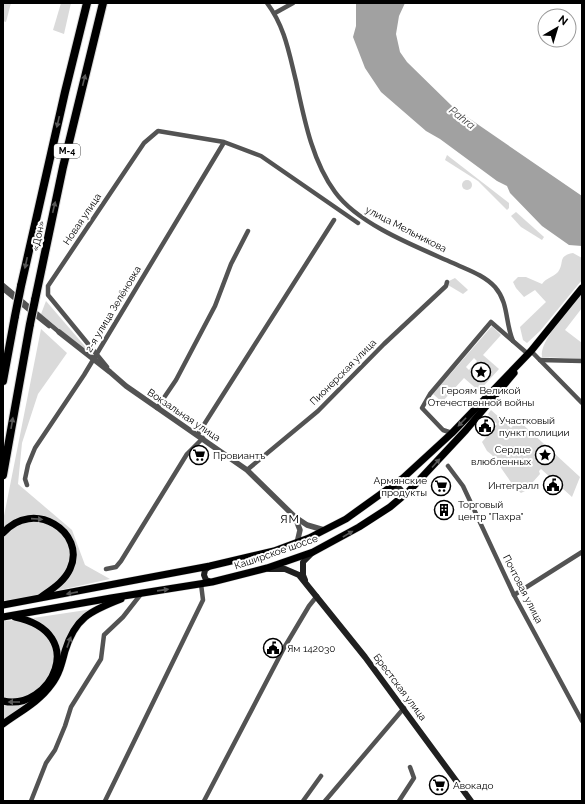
<svg xmlns="http://www.w3.org/2000/svg" width="585" height="804" viewBox="0 0 585 804" font-family="Raleway,sans-serif">
  <rect width="100%" height="100%" fill="#fff"/>
  <g fill="#dadada" fill-rule="evenodd">
    <polygon points="3,3 11,3 6,22 3,21"/>
    <polygon points="61,3 71,3 64,34 53,30"/>
    <polygon points="447,155 509,203 509,208 507,210 478,181 445,160"/>
    <circle cx="467" cy="185" r="5"/>
    <polygon points="516,212 544,237 542,240 521,227 511,216"/>
    <path d="M573 253 582 258V280L540 331 527 343 523 340 520 327 546 302 535 290 524 297 516 288 513 282 518 277H526L542 284C546 278 553 277 558 272 565 263 557 256 573 253Z"/>
    <polygon points="455,278 466,288 468,290 463,294 448,285 449,281"/>
    <path d="M582 293V308L565 330 582 343V359L542 357C539 340 571 308 582 293Z"/>
    <polygon points="46,301 89,351 87,352 41,314"/>
    <path d="M492 326 501 335 483 355 499 369 479 391 464 378 442 402 433 394ZM474 358 477 361 469 370 466 367Z"/>
    <path d="M41 329 67 353 38 394 22 443 18 484 72 530 85 565 110 579 56 591 65 579 74 551C64 537 52 510 31 516 22 518 12 525 3 530V521Z"/>
    <polygon points="491,410 511,428 518,420 580,477 572,497 541,469 539,471 540,474 525,491 521,493 515,488 492,455 487,451 482,442 497,424 488,414"/>
    <path d="M37 520C43 523 54 525 59 530 80 549 68 577 48 590 36 598 17 598 3 601V536L14 525Z"/>
    <path d="M93 609 83 614 60 660C59 639 50 629 33 618Z"/>
    <polygon points="16,620 30,622 53,642 54,667 41,688 25,699 3,698 3,621"/>
    <polygon points="33,700 3,720 3,703 18,704"/>
  </g>
  <polygon fill="#a1a1a1" points="356,3 405,3 399,16 396,34 400,52 407,62 454,108 582,196 582,246 569,245 542,226 510,193 507,186 497,181 440,139 426,131 381,92 365,68 353,37 356,26"/>
  <g fill="none" stroke-linecap="round" stroke-linejoin="round">
    <defs>
      <g id="primary">
        <path d="M3 533C33 498 87 532 70 569 64 582 52 589 41 597"/>
        <polyline points="3,605 210,566 274,551 309,538 346,519 403,478 452,433 531,351 582,288"/>
        <polyline points="3,617 111,598 212,582 267,568 313,552 359,527 390,507 409,491 466,430 514,373"/>
        <path d="M3 701C50 712 91 633 15 617"/>
        <path d="M3 724C19 712 39 702 51 685 59 675 62 663 65 651 75 618 90 611 121 599"/>
      </g>
      <g id="motorway">
        <polyline points="21,286 65,92 87,3"/>
        <polyline points="35,300 63,167 103,3"/>
        <polyline points="3,381 15,316"/>
        <polyline points="3,475 30,324"/>
      </g>
    </defs>
    <use href="#primary" stroke="#dbdbdb" stroke-width="8"/>
    <use href="#motorway" stroke="#dbdbdb" stroke-width="10"/>
    <g stroke="#535353" stroke-width="4.5">
      <path d="M267 3C285 27 289 53 296 81 304 118 312 161 335 192 359 225 417 247 453 263 468 270 484 275 495 287 509 303 505 323 513 341"/>
      <polyline points="275,13 293,3"/>
      <polyline points="3,285 59,332"/>
      <polyline points="3,289 49,326"/>
      <polyline points="531,351 582,403"/>
      <polyline points="540,360 582,361"/>
      <polyline points="107,367 53,301 48,295 48,286 144,143 158,131 224,142 261,156 358,223"/>
      <polyline points="157,408 176,380 215,306 231,264 248,231"/>
      <polyline points="452,433 443,430 422,408 430,394 491,322 528,354"/>
      <polyline points="198,434 334,220"/>
      <polyline points="448,466 463,486 514,595 582,721"/>
      <polyline points="247,470 318,411 384,344 446,286 447,282"/>
      <polyline points="27,485 25,479 28,465 35,448 84,375 223,144"/>
      <polyline points="106,569 116,567 121,561 187,454 203,438"/>
      <polyline points="514,595 582,552"/>
      <polyline points="31,801 46,763 55,750 65,726 71,707 101,659 104,635 123,617 141,594"/>
      <polyline points="105,801 203,600 201,584"/>
      <polyline points="204,801 284,648 309,606 317,596"/>
      <polyline points="303,801 321,776"/>
      <polyline points="325,801 404,708"/>
      <polyline points="399,801 414,778 410,767"/>
    </g>
    <g stroke="#535353" stroke-width="5.5">
      <polyline points="59,332 110,372 126,386 247,470 295,517 307,525 324,530"/>
      <polyline points="295,517 300,530 297,543"/>
    </g>
    <g stroke="#202020" stroke-width="6">
      <path d="M391 488C395 486 401 487 402 493L399 499"/>
      <polyline points="210,566 205,570 204,575 206,580 212,582"/>
      <polyline points="269,569 285,569 299,575 365,657 471,801"/>
      <polyline points="305,580 303,575 303,562 312,553"/>
    </g>
    <use href="#primary" stroke="#000" stroke-width="7"/>
    <use href="#motorway" stroke="#000" stroke-width="8"/>
    <defs>
      <g id="motorway-bridge">
        <polyline points="15,316 21,286"/>
        <polyline points="30,324 35,300"/>
      </g>
    </defs>
    <use href="#motorway-bridge" stroke="#dbdbdb" stroke-width="10" stroke-linecap="butt"/>
    <use href="#motorway-bridge" stroke="#000" stroke-width="8"/>
  </g>
  <defs><path id="oneway-solid" d="M-6-.8H1V-3.2L6.5 0L1 3.2V.8H-6Z"/></defs>
  <g fill="#595959">
    <use href="#oneway-solid" transform="translate(84 80) rotate(-76)"/>
    <use href="#oneway-solid" transform="translate(58 122) rotate(103)"/>
    <use href="#oneway-solid" transform="translate(54 207) rotate(-77)"/>
    <use href="#oneway-solid" transform="translate(26 263) rotate(102)"/>
    <use href="#oneway-solid" transform="translate(462 422) rotate(134)"/>
    <use href="#oneway-solid" transform="translate(12 423) rotate(-80)"/>
    <use href="#oneway-solid" transform="translate(436 463) rotate(-48)"/>
    <use href="#oneway-solid" transform="translate(37 519) rotate(4)"/>
    <use href="#oneway-solid" transform="translate(348 534) rotate(-30)"/>
    <use href="#oneway-solid" transform="translate(163 590) rotate(-8)"/>
    <use href="#oneway-solid" transform="translate(72 593) rotate(169)"/>
    <use href="#oneway-solid" transform="translate(69 642) rotate(-70)"/>
    <use href="#oneway-solid" transform="translate(14 702) rotate(-180)"/>
  </g>
  <defs>
    <symbol id="sight-ring" viewBox="-11 -11 22 22"><circle r="9.5" fill="#fff" stroke="#000" stroke-width="1.5"/><path d="M0-6L1.8-2.2L6-1.7L2.9 1.2L3.7 5.4L0 3.3L-3.7 5.4L-2.9 1.2L-6-1.7L-1.8-2.2Z" fill="#000"/></symbol>
    <symbol id="civic-ring" viewBox="-11 -11 22 22"><circle r="9.5" fill="#fff" stroke="#000" stroke-width="1.5"/><path d="M-.6-6.5H3V-4.5H.6V-3L4-1V1h2V6H-6V1h2V-1L-.6-3ZM-1.2 2.5V6h2.4V2.5Z" fill="#000"/></symbol>
    <symbol id="supermarket-ring" viewBox="-11 -11 22 22"><circle r="9.5" fill="#fff" stroke="#000" stroke-width="1.5"/><path d="M-6-5.5h2.5l.6 2H6L4.5 2H-2.5L-4.4-4H-6ZM-1.5 3.2a1.3 1.3 0 1 0 .1 0ZM3 3.2a1.3 1.3 0 1 0 .1 0Z" fill="#000"/></symbol>
    <symbol id="building-ring" viewBox="-11 -11 22 22"><circle r="9.5" fill="#fff" stroke="#000" stroke-width="1.5"/><path d="M-4-6H4V6H1V3H-1V6H-4ZM-2.5-4.3h1.7v1.8h-1.7ZM.8-4.3h1.7v1.8H.8ZM-2.5-1h1.7V.8h-1.7ZM.8-1h1.7V.8H.8Z" fill="#000"/></symbol>
  </defs>
  <g fill-rule="evenodd">
    <use href="#sight-ring" x="470" y="361" width="22" height="22"/>
    <use href="#civic-ring" x="474" y="415" width="22" height="22"/>
    <use href="#supermarket-ring" x="188" y="444" width="22" height="22"/>
    <use href="#sight-ring" x="534" y="444" width="22" height="22"/>
    <use href="#civic-ring" x="542" y="474" width="22" height="22"/>
    <use href="#supermarket-ring" x="430" y="475" width="22" height="22"/>
    <use href="#building-ring" x="433" y="499" width="22" height="22"/>
    <use href="#civic-ring" x="262" y="637" width="22" height="22"/>
    <use href="#supermarket-ring" x="428" y="774" width="22" height="22"/>
  </g>
  <g text-anchor="middle" dominant-baseline="central" stroke-width="4" stroke-linejoin="round" paint-order="stroke">
    <rect fill="#fff" stroke="#4c4c4c" stroke-width="1" x="54" y="144" width="26" height="14" rx="3"/>
    <g font-size="9" font-weight="bold" fill="#000">
      <text x="67" y="151">М-4</text>
    </g>
    <g font-size="10" fill="#000" stroke="#fff">
      <text transform="translate(82 219) rotate(-56)">Новая улица</text>
      <text transform="translate(406 229) rotate(27)">улица Мельникова</text>
      <text transform="translate(38 236) rotate(-78)">«Дон»</text>
      <text transform="translate(113 309) rotate(-59)">2-я улица Зелёновка</text>
      <text transform="translate(343 372) rotate(-45)">Пионерская улица</text>
      <text transform="translate(184 415) rotate(34)">Вокзальная улица</text>
      <text transform="translate(276 552) rotate(-19)">Каширское шоссе</text>
      <text transform="translate(523 589) rotate(63)">Почтовая улица</text>
      <text transform="translate(400 687) rotate(53)">Брестская улица</text>
    </g>
    <g font-size="10" fill="#000" stroke="#fff" text-anchor="start">
      <text x="481" y="390" text-anchor="middle">Героям Великой<tspan x="481" dy="12">Отечественной войны</tspan></text>
      <text x="499" y="420">Участковый<tspan x="499" dy="12">пункт полиции</tspan></text>
      <text x="531" y="449" text-anchor="end">Сердце<tspan x="531" dy="12">влюбленных</tspan></text>
      <text x="213" y="455">Провиантъ</text>
      <text x="427" y="480" text-anchor="end">Армянские<tspan x="427" dy="12">продукты</tspan></text>
      <text x="539" y="485" text-anchor="end">Интегралл</text>
      <text x="458" y="504">Торговый<tspan x="458" dy="12">центр "Пахра"</tspan></text>
      <text x="287" y="648">Ям 142030</text>
      <text x="453" y="785">Авокадо</text>
    </g>
    <g font-size="11" font-style="italic" fill="#424242" stroke="#fff">
      <text transform="translate(462 118) rotate(38)">Pahra</text>
    </g>
    <g font-size="12" letter-spacing="1" fill="#000" stroke="#fff">
      <text x="290" y="519">ЯМ</text>
    </g>
  </g>
  <rect width="585" height="804" fill="none" stroke="#000000" stroke-width="8"/>
  <g transform="translate(557 28) rotate(38)"><circle r="19" fill="#ffffff" stroke="#999999"/>
  <path d="M0-3L7 15L0 10L-7 15Z" fill="#000000"/>
  <text y="-6" font-size="11" font-weight="bold" text-anchor="middle" fill="#000000">N</text>
  </g>
</svg>
